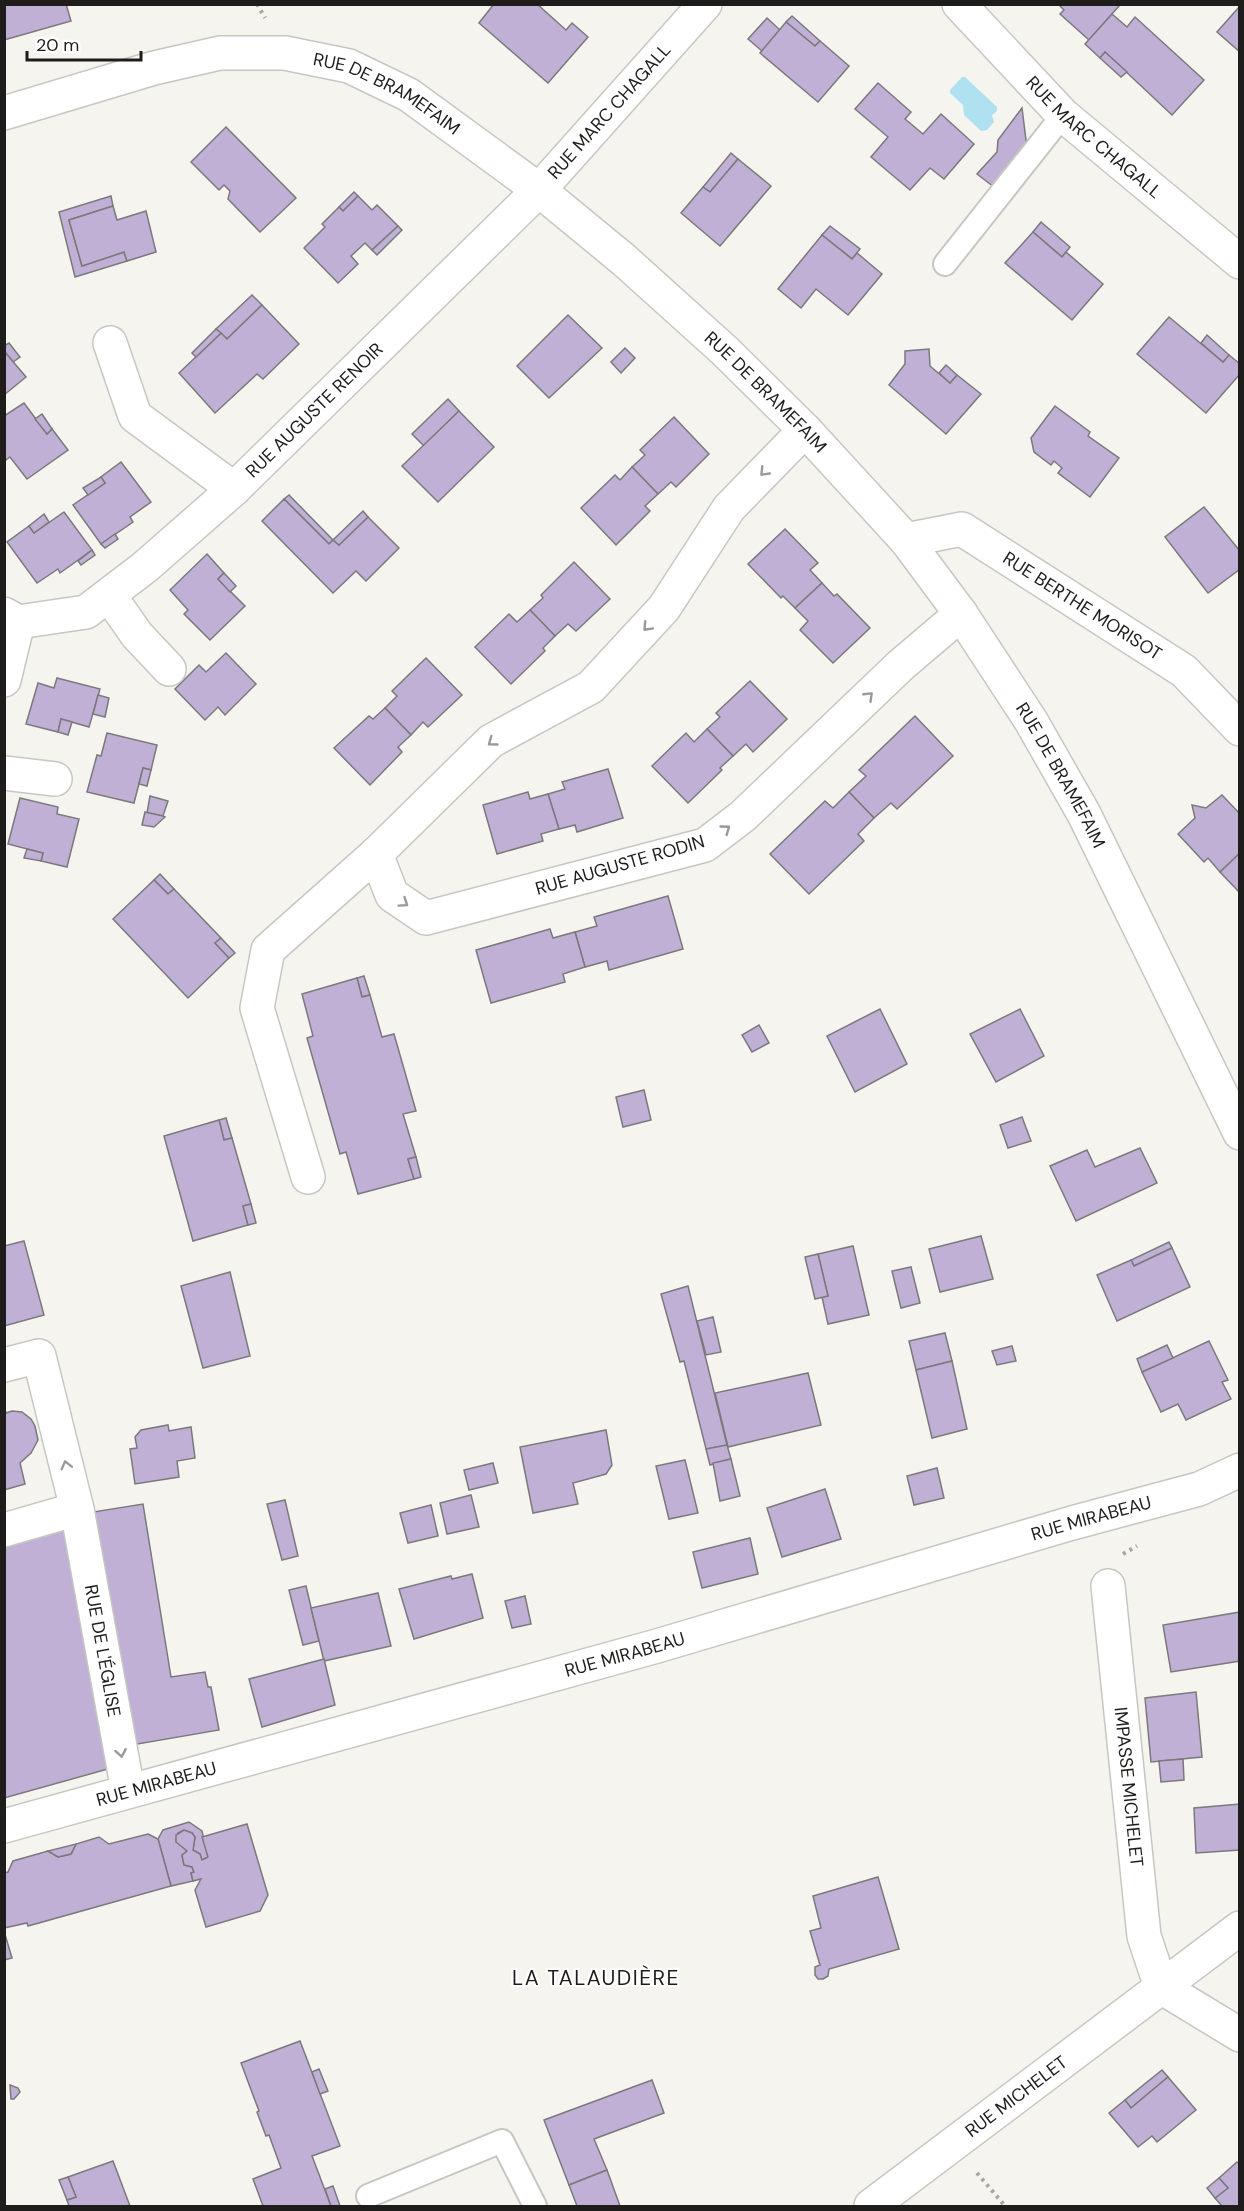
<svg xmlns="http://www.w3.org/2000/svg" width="1244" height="2211" viewBox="0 0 1244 2211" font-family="'DM Sans',sans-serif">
  <rect width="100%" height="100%" fill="#f5f4ef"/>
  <polygon fill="#b0e1f0" points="962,77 965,77 997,107 997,111 992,115 994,122 987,130 981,131 964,115 963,105 950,93 950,90"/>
  <g fill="#c1b0d5" stroke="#7b797d" stroke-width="1.5">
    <polygon points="4,4 66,4 71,21 4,40"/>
    <polygon points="494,4 537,4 566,30 572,23 588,37 548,83 479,23"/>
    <polygon points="1058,4 1117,4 1119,6 1089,40 1060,14 1064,10"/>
    <polygon points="1240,6 1240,52 1217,32"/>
    <polygon points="1112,14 1127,27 1135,17 1204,80 1172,115 1105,52 1100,58 1085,44"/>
    <polygon points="792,16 820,41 815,46 786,22"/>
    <polygon points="767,18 780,30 762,51 748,39"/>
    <polygon points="786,22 815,46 820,41 849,66 818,102 760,53"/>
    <polygon points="1105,52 1127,72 1121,77 1100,58"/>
    <polygon points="878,83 911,112 905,119 923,134 941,114 974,144 944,179 930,168 910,190 871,157 888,137 855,109"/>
    <polygon points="1022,108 1027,148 994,187 977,174 997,152 998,140"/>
    <polygon points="226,127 296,198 260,232 228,199 230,191 224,185 219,190 191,162"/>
    <polygon points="731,153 738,159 710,192 703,187"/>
    <polygon points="738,159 771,186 720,246 681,213 703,187 710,192"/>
    <polygon points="354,192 358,196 343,211 339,207"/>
    <polygon points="111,196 113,206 69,220 82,266 124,252 127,261 75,277 59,212"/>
    <polygon points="358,196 372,210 377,205 398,226 372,250 365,243 351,256 358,264 338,283 304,248 325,227 322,224 339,207 343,211"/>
    <polygon points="113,206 117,220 146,211 156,252 127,261 124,252 82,266 69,220"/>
    <polygon points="1041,222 1070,247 1062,257 1033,232"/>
    <polygon points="398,226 402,230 377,255 372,250"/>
    <polygon points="830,226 860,249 852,259 822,235"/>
    <polygon points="1033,232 1062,257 1066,252 1103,284 1072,320 1005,263"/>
    <polygon points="822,235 852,259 857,253 882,274 848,315 816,289 801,308 778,289"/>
    <polygon points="252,295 262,305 227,339 216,329"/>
    <polygon points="262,305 299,344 263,379 257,374 215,413 179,373 221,333 227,339"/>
    <polygon points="568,315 602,348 549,398 517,366"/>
    <polygon points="1169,317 1223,362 1229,355 1240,364 1240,374 1206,413 1137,354"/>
    <polygon points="216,329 221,333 196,357 192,353"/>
    <polygon points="1207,335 1229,355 1223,362 1201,343"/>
    <polygon points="9,343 20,357 13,362 4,351 4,346"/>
    <polygon points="625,348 635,358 621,373 611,362"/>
    <polygon points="929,349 930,366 950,383 957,375 981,394 946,434 889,385 905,364 905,351"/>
    <polygon points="4,351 26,377 4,395"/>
    <polygon points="946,365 957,375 950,383 939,373"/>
    <polygon points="448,399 459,411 424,446 412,434"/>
    <polygon points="24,403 47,434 52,429 68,450 27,479 10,457 6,460 4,457 4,416"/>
    <polygon points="1055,406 1090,432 1088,436 1119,458 1090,497 1058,473 1062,468 1054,461 1051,465 1034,452 1031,438"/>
    <polygon points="459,411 494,447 438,502 402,466"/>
    <polygon points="42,414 52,429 47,434 35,419"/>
    <polygon points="674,417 709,454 676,487 671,482 658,494 632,467 645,455 640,450"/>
    <polygon points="121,462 151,502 130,517 133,522 101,544 73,505 105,483 101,477"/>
    <polygon points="632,467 658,494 645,506 650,511 616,545 581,508 615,475 620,480"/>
    <polygon points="101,477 105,483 88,495 83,488"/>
    <polygon points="289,495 333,540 329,544 284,499"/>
    <polygon points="284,499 329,544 333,540 339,545 368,517 399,548 366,581 356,571 333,593 262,521"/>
    <polygon points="1204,507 1240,551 1240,569 1208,593 1165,537"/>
    <polygon points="363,511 368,517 339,545 333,540"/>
    <polygon points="64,512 92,550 60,573 58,569 37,583 7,542 29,526 34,533"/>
    <polygon points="44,514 49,522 34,533 29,526"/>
    <polygon points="785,529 818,563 810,570 822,583 795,608 783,596 781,598 748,564"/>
    <polygon points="115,534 118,539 105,548 101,544"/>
    <polygon points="92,550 95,555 81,565 78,561"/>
    <polygon points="207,554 224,573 218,579 245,606 210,640 184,614 188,610 170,590"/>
    <polygon points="574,562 610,599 576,631 568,624 555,636 530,610 543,598 541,595"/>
    <polygon points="224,573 236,586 230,592 218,579"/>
    <polygon points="822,583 834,596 837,594 870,628 833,663 800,630 808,621 795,608"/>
    <polygon points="530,610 555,636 543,648 545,651 511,684 475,647 509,614 517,622"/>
    <polygon points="226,653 256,684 225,715 218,707 205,720 175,689 199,665 206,672"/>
    <polygon points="426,658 462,695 428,727 423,722 411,735 385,708 397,696 392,691"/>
    <polygon points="57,678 100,689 89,727 61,719 58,732 26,724 38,683 54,688"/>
    <polygon points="750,681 787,719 753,752 746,744 733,756 707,729 720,717 716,713"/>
    <polygon points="98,695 109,698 105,717 93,714"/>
    <polygon points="385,708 411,735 398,747 402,752 370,785 334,748 369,716 373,719"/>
    <polygon points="915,716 953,756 897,809 891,803 874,818 849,792 866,776 859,770"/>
    <polygon points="61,719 72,722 68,735 58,732"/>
    <polygon points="707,729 733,756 720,768 722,770 688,803 652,766 686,733 694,742"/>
    <polygon points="107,733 157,745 151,770 143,768 134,803 87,792 97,755 101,756"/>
    <polygon points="143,768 151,770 147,786 139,784"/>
    <polygon points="608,769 623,818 577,832 575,825 559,829 548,794 565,789 562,782"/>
    <polygon points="528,792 530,799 548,794 559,829 541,834 543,841 497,854 483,805"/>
    <polygon points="849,792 874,818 858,834 864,841 809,894 770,854 825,801 833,808"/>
    <polygon points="1222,795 1240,814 1240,853 1220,872 1208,858 1204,862 1178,834 1195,818 1192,805 1206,808"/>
    <polygon points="150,796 168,801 163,816 147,813"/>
    <polygon points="20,798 58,807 57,814 79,819 67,867 41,861 43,853 8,844"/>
    <polygon points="145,812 163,816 165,817 154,827 142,825"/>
    <polygon points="27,849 43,853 41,861 24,858"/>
    <polygon points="1240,853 1240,892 1239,892 1220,872"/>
    <polygon points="160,874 174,889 168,894 154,880"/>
    <polygon points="154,880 168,894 174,889 221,938 215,943 229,958 188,998 113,919"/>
    <polygon points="668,896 683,949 609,970 607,961 585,967 575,932 597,926 594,917"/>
    <polygon points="550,929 553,938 575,932 585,967 563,974 565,982 491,1003 476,950"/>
    <polygon points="221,938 235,953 229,958 215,943"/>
    <polygon points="364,976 370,995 362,997 357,978"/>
    <polygon points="357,978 362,997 370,995 382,1037 394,1034 416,1111 403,1114 416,1157 408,1159 414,1179 358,1194 346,1152 340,1154 307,1038 313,1036 302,994"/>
    <polygon points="880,1009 907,1064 855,1092 827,1036"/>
    <polygon points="1020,1009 1044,1056 996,1082 970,1034"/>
    <polygon points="759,1025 769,1043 752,1052 742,1035"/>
    <polygon points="644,1090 651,1120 623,1127 616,1097"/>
    <polygon points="1022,1117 1031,1141 1008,1148 1000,1125"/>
    <polygon points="226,1118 232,1138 224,1140 219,1120"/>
    <polygon points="219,1120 224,1140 232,1138 251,1204 243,1206 248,1225 193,1241 164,1136"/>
    <polygon points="1140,1148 1157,1183 1076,1221 1050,1166 1087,1150 1095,1167"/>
    <polygon points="416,1157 421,1177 414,1179 408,1159"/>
    <polygon points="251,1204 256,1223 248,1225 243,1206"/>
    <polygon points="981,1236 993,1279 940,1292 929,1249"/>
    <polygon points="24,1241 44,1315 4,1326 4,1246"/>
    <polygon points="1169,1242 1172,1248 1134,1266 1131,1260"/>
    <polygon points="853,1246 869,1315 828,1324 822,1297 828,1296 818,1254"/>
    <polygon points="1172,1248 1190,1287 1117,1321 1097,1275 1131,1260 1134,1266"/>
    <polygon points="818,1254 828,1296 815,1299 805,1257"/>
    <polygon points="911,1267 920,1303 901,1308 892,1271"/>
    <polygon points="230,1272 250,1356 203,1368 181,1286"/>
    <polygon points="688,1286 727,1445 706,1449 684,1361 680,1362 661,1294"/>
    <polygon points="713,1317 721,1352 706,1355 697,1321"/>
    <polygon points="945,1333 952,1361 916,1370 909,1341"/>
    <polygon points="1209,1341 1228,1380 1222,1382 1231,1399 1186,1420 1178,1404 1161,1412 1142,1372"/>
    <polygon points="1167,1345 1173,1358 1142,1372 1137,1359"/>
    <polygon points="1012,1346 1016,1361 997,1365 992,1351"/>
    <polygon points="952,1361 967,1429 932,1438 916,1370"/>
    <polygon points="808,1373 821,1425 728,1447 715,1393"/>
    <polygon points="4,1407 6,1413 12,1411 22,1412 31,1419 35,1426 38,1440 31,1453 20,1463 25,1484 4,1490"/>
    <polygon points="168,1425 169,1431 191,1427 195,1458 177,1461 179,1477 135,1484 130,1449 137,1448 135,1437 141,1430"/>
    <polygon points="606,1430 612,1465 606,1474 573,1483 578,1504 533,1513 520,1447"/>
    <polygon points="727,1445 731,1459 710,1465 706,1449"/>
    <polygon points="731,1459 740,1496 720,1501 713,1463"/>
    <polygon points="685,1460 698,1513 669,1519 656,1466"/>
    <polygon points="493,1463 498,1483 469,1490 464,1470"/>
    <polygon points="937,1468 944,1498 914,1505 907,1476"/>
    <polygon points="825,1489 841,1539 782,1557 767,1508"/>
    <polygon points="471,1495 479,1527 447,1534 440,1503"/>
    <polygon points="285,1500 298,1556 282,1560 267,1504"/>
    <polygon points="143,1504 171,1677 205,1672 208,1687 211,1687 219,1730 132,1745 93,1512"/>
    <polygon points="431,1505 438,1536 408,1543 400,1513"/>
    <polygon points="70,1518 115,1767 4,1798 4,1539"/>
    <polygon points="750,1538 758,1574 702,1588 693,1552"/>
    <polygon points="472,1574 483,1618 414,1639 399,1589 451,1576 452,1579"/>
    <polygon points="306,1586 319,1641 303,1645 289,1590"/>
    <polygon points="378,1593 391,1646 324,1661 311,1608"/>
    <polygon points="525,1596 531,1624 512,1628 505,1601"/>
    <polygon points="1240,1612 1240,1661 1171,1672 1163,1625"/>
    <polygon points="324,1659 335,1705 262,1727 249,1679"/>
    <polygon points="1196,1692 1202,1757 1151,1762 1145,1698"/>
    <polygon points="1183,1759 1184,1780 1161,1782 1159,1761"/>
    <polygon points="1240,1804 1240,1850 1196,1853 1194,1808"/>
    <polygon points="189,1822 202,1831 208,1857 202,1860 200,1854 193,1850 195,1837 192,1833 184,1830 178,1833 176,1841 187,1851 182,1855 184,1865 192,1867 194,1872 191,1873 193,1881 171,1886 158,1839 163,1830"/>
    <polygon points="247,1824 268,1895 260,1911 206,1927 195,1890 201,1879 193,1881 191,1873 194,1872 192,1867 184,1865 182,1855 187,1851 176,1842 176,1835 184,1830 192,1833 195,1837 193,1850 200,1854 202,1860 208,1857 202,1837"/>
    <polygon points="148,1834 158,1839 171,1886 28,1926 27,1923 4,1928 4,1873 8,1872 13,1861 48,1851 58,1857 71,1854 76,1844 99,1837 109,1844"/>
    <polygon points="76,1844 71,1854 58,1857 48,1851"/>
    <polygon points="878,1877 899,1949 829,1969 828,1976 823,1979 818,1979 815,1975 815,1967 820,1965 810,1931 821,1928 813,1896"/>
    <polygon points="4,1931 12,1958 4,1960"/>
    <polygon points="300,2041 340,2146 312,2156 331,2206 263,2206 253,2179 281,2168 269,2135 266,2136 257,2112 259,2111 241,2063"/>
    <polygon points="319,2069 328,2091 320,2094 312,2072"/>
    <polygon points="1162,2070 1168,2077 1131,2108 1125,2100"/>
    <polygon points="1168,2077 1196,2110 1157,2142 1152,2136 1138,2147 1109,2113 1125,2100 1131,2108"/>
    <polygon points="652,2080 664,2113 594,2139 607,2170 569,2185 544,2120"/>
    <polygon points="10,2085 18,2088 20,2092 14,2099 11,2099"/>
    <polygon points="113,2161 130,2206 69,2206 67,2200 76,2197 68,2177"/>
    <polygon points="1237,2162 1240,2164 1240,2206 1222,2206 1215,2198 1228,2188 1219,2178"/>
    <polygon points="607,2170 620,2206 577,2206 569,2185"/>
    <polygon points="68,2177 76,2197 67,2200 59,2180"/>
    <polygon points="1219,2178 1228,2188 1215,2198 1207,2188"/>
    <polygon points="333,2186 340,2206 331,2206 325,2189"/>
  </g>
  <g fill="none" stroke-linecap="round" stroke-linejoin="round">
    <defs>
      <g id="lane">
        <polyline points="945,264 1063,115"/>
        <polyline points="368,2196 502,2141 535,2206"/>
      </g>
      <g id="street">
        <path id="s1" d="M959 4 1063 115 1240 262"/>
        <path id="s2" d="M4 113 154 68 220 53H285L349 66 409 95 539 190 624 260 725 351 805 430 906 540 961 614 1031 721 1084 814 1240 1133"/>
        <polyline points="110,343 135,416 234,489"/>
        <path id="s3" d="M906 540 962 529 1184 671 1240 729"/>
        <polyline points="109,595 137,635 169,669"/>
        <path id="s4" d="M4 614 18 622 86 612 145 567 234 489 539 190 705 4"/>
        <polyline points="4,680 18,622"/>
        <polyline points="4,773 55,779"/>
        <polyline points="376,854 392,895 426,918 705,845 743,816 901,665 961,614"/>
        <polyline points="308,1177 257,1008 268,950 376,854 491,741 591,687 664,608 729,508 805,430"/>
        <polyline points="4,1365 39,1356 77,1509 4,1530"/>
        <path id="s5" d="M77 1509 128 1791"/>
        <path id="s6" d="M1108 1586 1144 1936 1161 1987"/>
        <polyline points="1161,1987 1240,2035"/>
        <path id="s7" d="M871 2206 1240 1928"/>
      </g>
      <g id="primary">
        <path id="s8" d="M4 1826 657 1646 1072 1523 1199 1489 1240 1470"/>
      </g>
    </defs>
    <use href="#lane" stroke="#c7c7c2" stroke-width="26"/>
    <use href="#street" stroke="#c7c7c2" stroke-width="36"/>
    <use href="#primary" stroke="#c7c7c2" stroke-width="36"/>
    <g stroke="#a6a5a1" stroke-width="4" stroke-dasharray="3 4.5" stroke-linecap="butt">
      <polyline points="257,4 265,18"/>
      <polyline points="1123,1554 1137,1546"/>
      <polyline points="977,2173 1005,2206"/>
    </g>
    <use href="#lane" stroke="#fff" stroke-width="22"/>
    <use href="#street" stroke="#fff" stroke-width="33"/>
    <use href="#primary" stroke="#fff" stroke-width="33"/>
  </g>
  <defs><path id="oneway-chevron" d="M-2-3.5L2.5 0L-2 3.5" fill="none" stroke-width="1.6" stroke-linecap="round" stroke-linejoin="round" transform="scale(1.5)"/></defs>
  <g stroke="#9a9998">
    <use href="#oneway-chevron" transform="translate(764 472) rotate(134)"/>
    <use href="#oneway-chevron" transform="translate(647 627) rotate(133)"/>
    <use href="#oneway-chevron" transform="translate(869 696) rotate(-44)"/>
    <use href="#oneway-chevron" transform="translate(492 742) rotate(144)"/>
    <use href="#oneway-chevron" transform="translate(726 829) rotate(-36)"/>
    <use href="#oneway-chevron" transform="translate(404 903) rotate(35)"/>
    <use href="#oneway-chevron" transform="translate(66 1465) rotate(-104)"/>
    <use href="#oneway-chevron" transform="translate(121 1753) rotate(80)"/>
  </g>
  <g text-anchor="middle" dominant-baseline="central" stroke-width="4.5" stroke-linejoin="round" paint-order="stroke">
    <g font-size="18" fill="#1e1d1b" stroke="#fff">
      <text stroke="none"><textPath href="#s2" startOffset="400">RUE DE BRAMEFAIM</textPath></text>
      <text stroke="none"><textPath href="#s4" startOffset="810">RUE MARC CHAGALL</textPath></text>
      <text stroke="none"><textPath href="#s1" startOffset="190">RUE MARC CHAGALL</textPath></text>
      <text stroke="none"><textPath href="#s2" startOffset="886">RUE DE BRAMEFAIM</textPath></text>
      <text stroke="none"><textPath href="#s4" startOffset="390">RUE AUGUSTE RENOIR</textPath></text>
      <text stroke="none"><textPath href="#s3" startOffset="200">RUE BERTHE MORISOT</textPath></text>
      <text stroke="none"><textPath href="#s2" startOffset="1372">RUE DE BRAMEFAIM</textPath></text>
      <text transform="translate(620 865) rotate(-16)">RUE AUGUSTE RODIN</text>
      <text stroke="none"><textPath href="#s8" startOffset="1130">RUE MIRABEAU</textPath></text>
      <text stroke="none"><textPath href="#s5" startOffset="144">RUE DE L'ÉGLISE</textPath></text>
      <text stroke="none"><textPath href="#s8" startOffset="644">RUE MIRABEAU</textPath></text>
      <text stroke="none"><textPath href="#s8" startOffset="158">RUE MIRABEAU</textPath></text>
      <text stroke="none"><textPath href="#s6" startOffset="202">IMPASSE MICHELET</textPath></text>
      <text stroke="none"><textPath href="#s7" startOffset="182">RUE MICHELET</textPath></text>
    </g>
    <g font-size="21" letter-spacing="1.5" fill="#1e1d1b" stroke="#fff">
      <text x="596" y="1978">LA TALAUDIÈRE</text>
    </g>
  </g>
  <rect width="1244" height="2211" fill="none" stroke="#1e1d1b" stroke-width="12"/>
  <path d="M27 51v9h114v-9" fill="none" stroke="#1e1d1b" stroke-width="3"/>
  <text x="36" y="51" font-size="18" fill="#1e1d1b" stroke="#ffffff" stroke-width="4.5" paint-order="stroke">20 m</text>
</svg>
